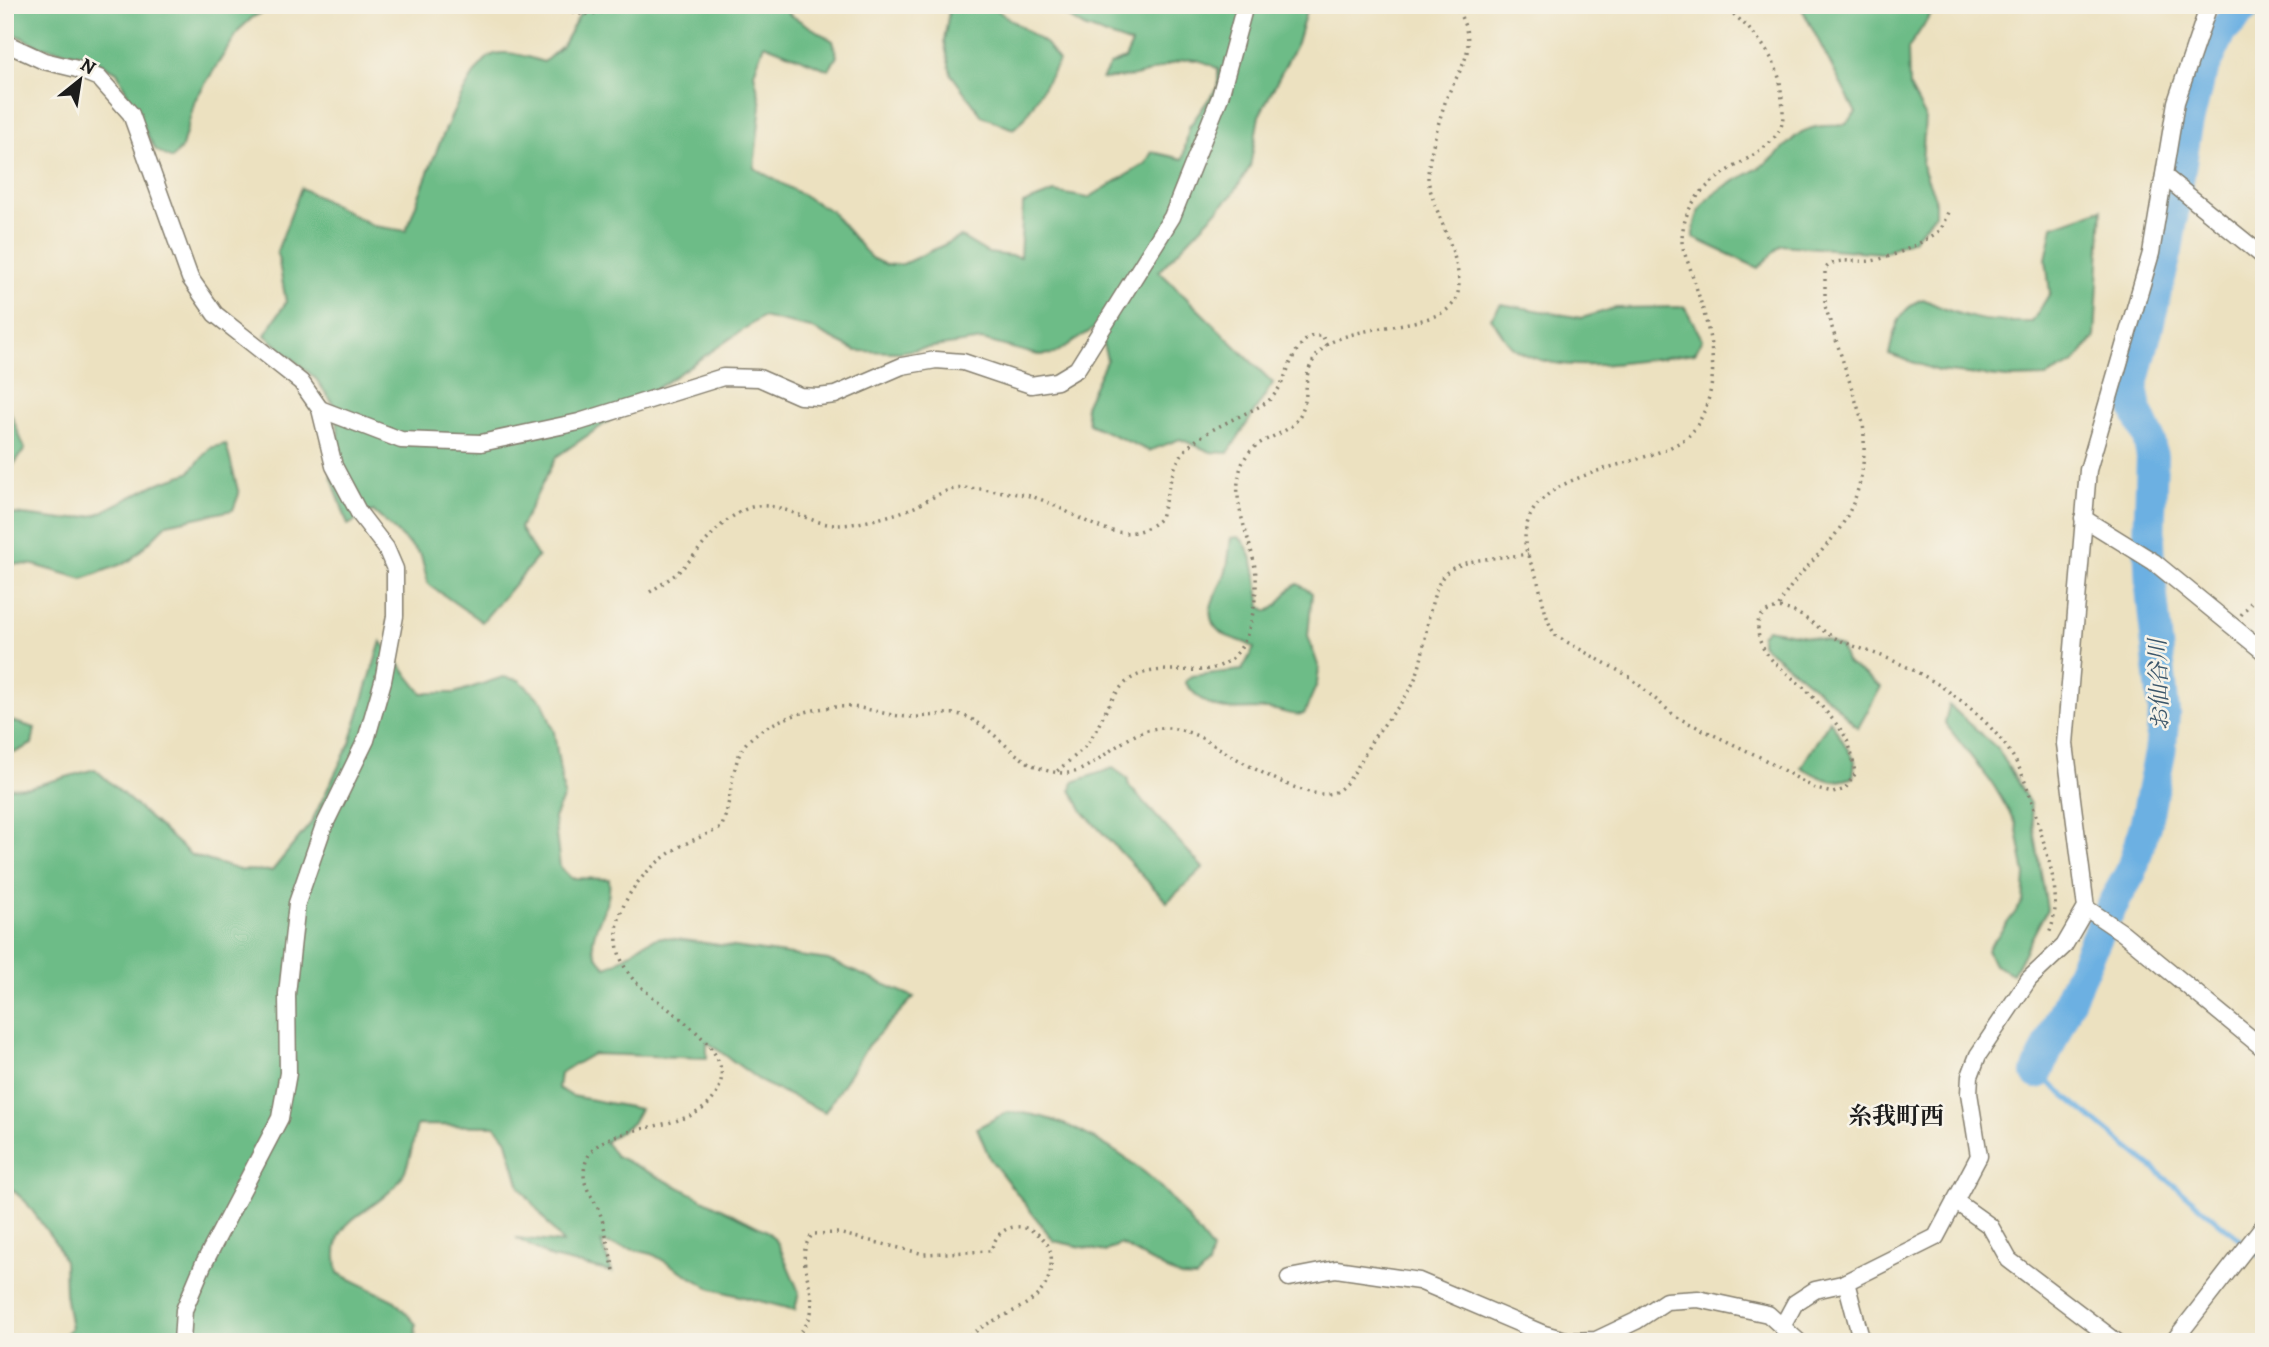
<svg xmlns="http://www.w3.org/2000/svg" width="2269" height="1347" viewBox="0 0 2269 1347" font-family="Alegreya,'Noto Serif JP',serif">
  <rect width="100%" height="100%" fill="#f7f3e8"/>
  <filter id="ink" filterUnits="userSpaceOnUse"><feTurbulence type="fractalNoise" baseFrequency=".0143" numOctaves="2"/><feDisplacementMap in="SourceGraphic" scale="14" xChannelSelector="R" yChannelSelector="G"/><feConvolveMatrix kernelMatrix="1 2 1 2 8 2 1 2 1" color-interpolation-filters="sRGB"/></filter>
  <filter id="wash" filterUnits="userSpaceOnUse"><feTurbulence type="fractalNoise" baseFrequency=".00686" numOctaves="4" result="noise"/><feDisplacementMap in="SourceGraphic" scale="28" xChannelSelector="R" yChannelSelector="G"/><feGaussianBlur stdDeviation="1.57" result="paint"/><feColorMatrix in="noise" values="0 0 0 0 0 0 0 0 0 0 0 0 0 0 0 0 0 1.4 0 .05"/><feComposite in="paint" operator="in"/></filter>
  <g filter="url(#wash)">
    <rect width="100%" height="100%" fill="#ece1c0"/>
    <g fill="#6dbc87" stroke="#446c52" stroke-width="2">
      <polygon points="5,5 278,5 253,17 240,29 195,100 182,147 172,159 156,150 147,135 117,72 88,56 38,46 5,29"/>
      <path d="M575 5H783L789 14 833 41 837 56 829 70 764 44 754 73 761 105 754 168 831 211 871 258 886 265 903 264 961 237 988 253 1020 257 1023 204 1054 192 1088 198 1145 164 1152 152 1183 159 1189 127 1218 86V69C1183 47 1170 69 1135 76 1124 78 1113 78 1102 79L1110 65 1125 59 1132 44 1084 27 1060 12 1061 5H1308L1297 43 1259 116 1250 167 1233 194 1159 271 1273 383 1228 453 1211 452 1180 439 1149 451 1089 424 1085 406 1107 359 1098 326 1054 354 1038 355 982 340 899 352 856 351 811 328 762 317 556 457 520 528 538 557 482 622 428 584 421 555 373 511 348 525 331 476 339 442 336 408 316 379 265 335 286 302 277 251 301 188 374 226 406 231C418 200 465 61 495 54 511 50 529 58 544 62L562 46 581 12Z"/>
      <polygon points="950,5 989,5 1046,44 1059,61 1025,118 1013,129 982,116 951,74 944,41"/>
      <path d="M1800 5H1937L1908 49 1909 86 1925 116 1922 165 1935 198V214L1913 240 1881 253 1781 245 1758 268 1694 238C1692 187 1742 184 1773 158 1786 148 1795 132 1812 128 1822 125 1834 126 1844 125L1856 113Z"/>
      <path d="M2102 209 2095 337 2074 363 2046 377 2008 378 1938 371 1889 354C1895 328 1897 310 1923 299 1963 319 1988 323 2032 322L2050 293 2046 259 2053 226Z"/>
      <path d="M1501 304 1582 318 1615 308 1685 307 1702 339 1695 353C1642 359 1561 380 1514 348 1505 341 1498 327 1491 318Z"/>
      <polygon points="5,399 25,449 6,475 5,475"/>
      <polygon points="226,444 239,494 233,510 167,524 130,561 83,579 34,565 5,563 5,513 64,520 96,515 156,484 189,473 210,448"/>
      <path d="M1239 537C1256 553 1257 585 1261 607L1268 611C1283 606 1284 589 1298 584L1312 593 1308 636 1319 668 1317 684 1304 714C1290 717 1280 709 1267 709 1230 709 1209 716 1185 682L1191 676 1242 670 1254 648C1244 639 1229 640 1220 632 1198 613 1220 591 1226 571 1229 561 1229 549 1231 538Z"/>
      <path d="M1767 629C1793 635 1817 635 1841 647L1846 662 1881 687 1858 728 1830 700 1761 644V635Z"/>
      <path d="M381 641 422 693H455L503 677 519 680 543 702 554 732 564 796 554 818 560 867 571 878 609 879C614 916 573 938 606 967 630 959 637 941 662 937L828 960 914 997 868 1045 825 1112 763 1083 707 1042V1058L593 1054 560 1073 558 1088 572 1096 640 1109 632 1123 605 1142 616 1156 767 1231 778 1243 799 1292 795 1310 712 1289 652 1254 601 1242 612 1272 552 1258 516 1238 563 1243 520 1187 506 1138 495 1126 417 1125C412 1145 410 1169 396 1185 368 1218 326 1216 338 1273L395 1301 416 1324 415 1342H56L71 1328 65 1294 64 1261 57 1245 26 1202 5 1183V788L30 787 95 769 191 855 239 870 272 871 311 823 350 743Z"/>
      <polygon points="1949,705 1998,749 2030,804 2047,909 2013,974 1994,965 1987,950 2023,902 2025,875 2016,824 1994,786 1945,723"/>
      <polygon points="5,719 35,728 32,744 16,752 5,751"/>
      <path d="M1830 720 1855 761 1853 777C1833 786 1818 777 1801 767Z"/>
      <polygon points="1113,768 1127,778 1129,786 1203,868 1167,902 1084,813 1071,790 1073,782"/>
      <path d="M1007 1112C1055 1112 1107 1143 1144 1172 1170 1193 1191 1224 1212 1250L1208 1266 1196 1278 1180 1277 1120 1244 1105 1252 1054 1241 990 1159 977 1128Z"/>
    </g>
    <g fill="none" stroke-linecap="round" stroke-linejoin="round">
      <polyline stroke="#6cb0e2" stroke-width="5" points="2037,1073 2264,1259"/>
      <polyline stroke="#6cb0e2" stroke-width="32" points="2037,1073 2105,918 2131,872 2146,822 2160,753 2164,714 2151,587 2149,540 2152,457 2148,436 2136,409 2132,388 2167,250 2186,130 2198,81 2221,32 2247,5"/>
    </g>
  </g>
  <g filter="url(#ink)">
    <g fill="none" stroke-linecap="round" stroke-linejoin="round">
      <defs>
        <g id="street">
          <polyline points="5,43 44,61 77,69 99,78 131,114 190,278 215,314 301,382 320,409 334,466 359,513 386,548 395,569 395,616 383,681 366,740 323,828 297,903 287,994 288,1073 280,1118 203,1265 184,1310 182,1342"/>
          <polyline points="2164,176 2264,257"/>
          <polyline points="320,409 401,440 481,443 579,422 723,377 759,378 800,396 818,397 835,395 902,366 936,360 963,362 1031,385 1057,381 1077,369 1172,217 1220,97 1245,5"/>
          <polyline points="2083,518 2154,562 2264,652"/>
          <polyline points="2086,908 2123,933 2264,1049"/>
          <polyline points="1955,1201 1990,1226 2009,1260 2117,1342"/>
          <polyline points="1289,1278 1336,1269 1419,1281 1544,1334 1569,1341 1596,1340 1636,1321 1666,1301 1698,1299 1768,1314 1799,1342"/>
          <polyline points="1846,1282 1862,1342"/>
          <polyline points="1782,1327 1795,1303 1815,1290 1842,1284 1936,1237 1979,1156 1969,1093 1970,1076 1978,1055 2029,979 2064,946 2086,908 2065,744 2088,470 2151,253 2176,102 2209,5"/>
          <polyline points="2173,1342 2264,1225"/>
        </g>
      </defs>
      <use href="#street" stroke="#847e6e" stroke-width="19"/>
      <g stroke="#847e6e" stroke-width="3.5" stroke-dasharray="2 5" stroke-linecap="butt">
        <path d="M553 5C576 19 600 15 625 5"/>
        <path d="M1723 5C1749 27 1778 54 1781 90 1782 102 1785 115 1781 127 1764 166 1686 170 1682 238 1681 249 1689 263 1692 274 1708 325 1727 377 1696 427 1667 473 1524 459 1525 541 1525 552 1532 565 1536 576 1543 596 1544 619 1556 636L1630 677 1676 717 1760 757 1816 789 1833 793 1845 789 1855 774C1853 760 1851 745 1843 733 1838 725 1818 702 1811 695 1790 671 1751 657 1759 618 1785 592 1811 626 1837 639 1856 648 1877 653 1896 662 1943 682 2000 724 2021 772 2031 795 2037 820 2044 843 2053 875 2062 905 2048 936"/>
        <path d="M1326 345C1359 324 1431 328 1451 306 1478 279 1427 205 1428 175 1429 155 1440 116 1447 97 1454 80 1468 62 1468 43 1468 30 1462 19 1457 8"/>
        <path d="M650 592C659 586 668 580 676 574 702 551 712 525 746 509 776 496 809 526 839 525 858 525 895 515 912 508 925 503 937 493 950 490 970 485 998 492 1019 494 1067 499 1116 560 1161 518 1177 453 1175 447 1238 417 1251 410 1265 406 1274 395 1289 378 1290 347 1312 336H1323L1326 345C1294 377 1315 388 1299 417 1284 441 1252 434 1241 467 1229 504 1253 540 1256 576 1257 595 1252 627 1243 644 1217 690 1169 657 1132 678 1111 690 1102 724 1088 743 1079 754 1066 763 1056 772"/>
        <path d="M1779 606C1790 583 1808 567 1825 547 1857 512 1868 470 1863 423L1825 306V269C1835 256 1856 263 1871 261 1894 257 1922 243 1941 230L1948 212"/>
        <polyline points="2241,615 2264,586"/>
        <path d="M614 1270C609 1251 606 1231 600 1213 595 1199 584 1190 584 1174 585 1110 702 1145 720 1085 733 1043 655 1005 633 979 595 933 630 878 673 851 687 841 705 836 721 828 732 803 730 773 741 751 755 722 819 704 850 707 871 708 890 717 912 717 930 718 947 710 965 716 1002 731 1017 772 1065 773 1075 774 1085 768 1094 762 1133 736 1151 715 1200 737 1227 752 1306 805 1335 792 1353 783 1364 752 1375 736 1394 711 1414 692 1421 660 1426 639 1430 588 1446 573 1464 557 1505 558 1528 554"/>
        <path d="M792 1342C798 1335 806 1327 809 1319 821 1291 790 1259 813 1234L838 1233 924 1254 990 1251C993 1246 996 1236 1001 1233 1014 1221 1034 1228 1044 1240 1051 1247 1052 1256 1051 1265 1048 1313 987 1312 965 1342"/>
      </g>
      <use href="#street" stroke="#fff" stroke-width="16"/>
    </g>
  </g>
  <g text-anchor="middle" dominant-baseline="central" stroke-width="5" stroke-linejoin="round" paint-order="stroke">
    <g font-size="23" font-style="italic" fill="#3c576b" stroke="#f7f3e8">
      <text transform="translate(2159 685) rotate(-92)">お仙谷川</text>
    </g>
    <g font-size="24" font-weight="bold" fill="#1c1c1c" stroke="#f7f3e8">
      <text x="1896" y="1116">糸我町西</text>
    </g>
  </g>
  <rect width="2269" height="1347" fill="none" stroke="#f7f3e8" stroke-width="28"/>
  <g transform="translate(80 80) rotate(30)" stroke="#f7f3e8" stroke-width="5" paint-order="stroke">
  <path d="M0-5L12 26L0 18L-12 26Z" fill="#1c1c1c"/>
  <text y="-10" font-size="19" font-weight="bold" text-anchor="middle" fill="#1c1c1c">N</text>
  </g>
</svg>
